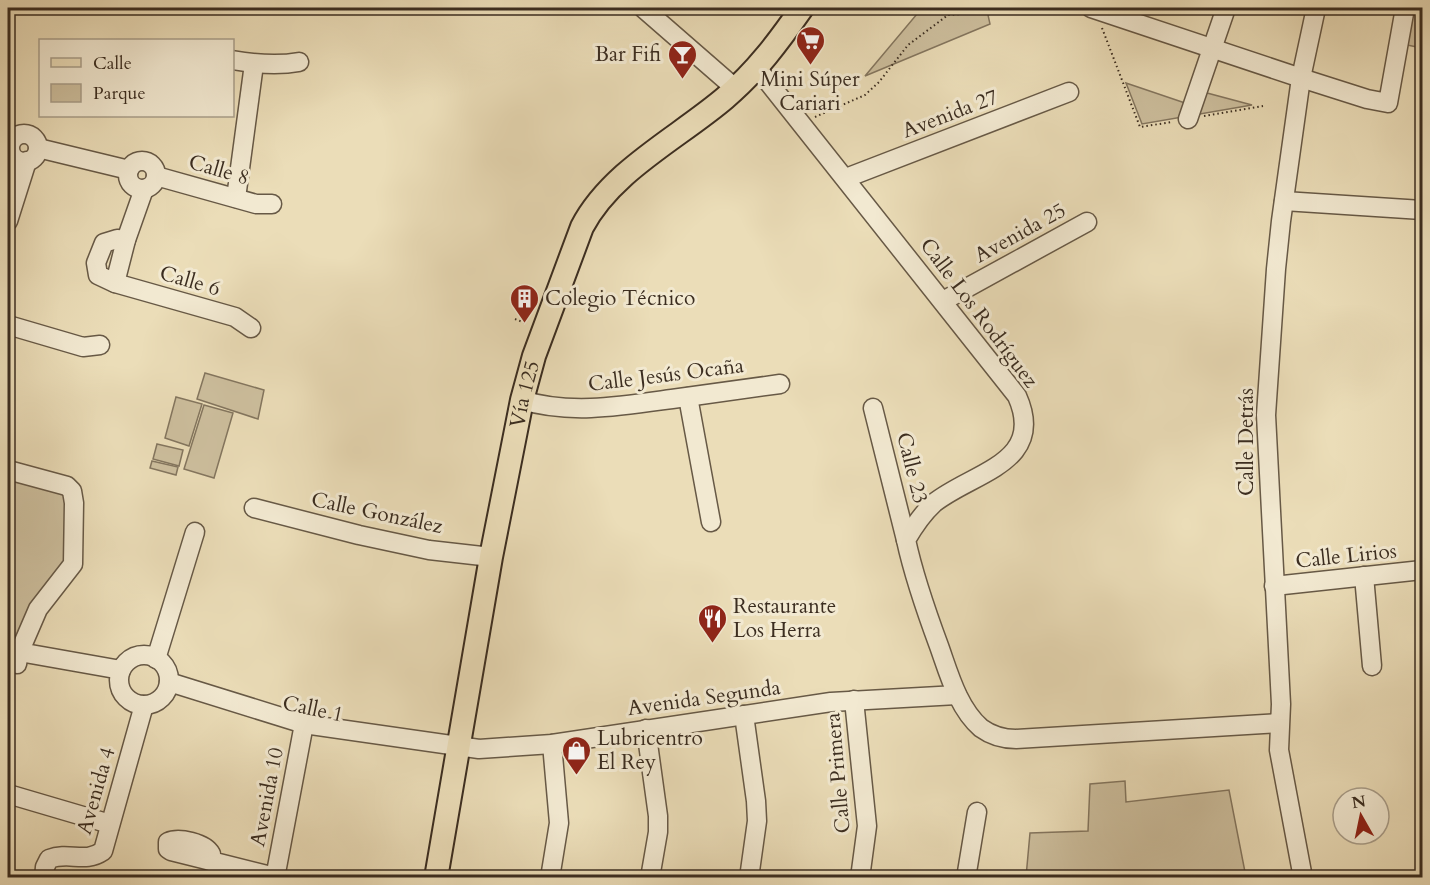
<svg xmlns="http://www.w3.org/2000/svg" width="1430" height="885" viewBox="0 0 1430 885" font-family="Cardo,serif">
  <rect width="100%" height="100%" fill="#ebddb8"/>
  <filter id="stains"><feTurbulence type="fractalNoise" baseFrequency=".00333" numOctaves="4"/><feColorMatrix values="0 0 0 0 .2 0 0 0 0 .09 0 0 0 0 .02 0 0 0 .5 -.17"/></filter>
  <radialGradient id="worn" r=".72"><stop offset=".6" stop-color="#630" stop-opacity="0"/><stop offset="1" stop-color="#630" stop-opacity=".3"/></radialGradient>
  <g fill="#cdbf9e" stroke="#84765f" stroke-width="1.5">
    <polygon points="922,8 933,10 935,8 1004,8 988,15 990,24 865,76"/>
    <polygon points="1409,8 1422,8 1422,48 1402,44"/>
    <polygon points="1126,83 1188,104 1192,89 1252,105 1142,124"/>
    <polygon points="205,373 264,390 258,419 197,399"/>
    <polygon points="176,397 202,404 189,446 165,438"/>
    <polygon points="204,405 233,413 214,478 184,469"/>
    <polygon points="157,444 183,450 179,466 153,459"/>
    <polygon points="152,461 178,467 176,475 150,468"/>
    <polygon points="8,477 67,493 68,561 17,642 8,640"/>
    <polygon points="1125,781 1126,802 1229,790 1246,877 1026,877 1030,833 1088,831 1090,784"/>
  </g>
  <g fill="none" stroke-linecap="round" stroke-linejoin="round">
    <defs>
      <g id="minor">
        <polyline points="643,8 736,89"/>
        <polyline points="1091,8 1301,78 1367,99 1388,103 1405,8"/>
        <path d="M232 60C255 64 277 66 299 62"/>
        <path d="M757 68 1017 396C1047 463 973 472 934 503 922 514 914 526 906 540 914 577 926 611 939 646 949 674 958 708 981 728 992 736 1003 739 1016 739L1279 723"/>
        <polyline points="1188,119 1226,8"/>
        <circle cx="24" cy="148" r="14"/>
        <polyline points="38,148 129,170"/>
        <circle cx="142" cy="175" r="14"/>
        <polyline points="156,176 256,204 272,204"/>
        <polyline points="846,178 1069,92"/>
        <polyline points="236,198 254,64"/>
        <polyline points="1284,201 1422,210"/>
        <polyline points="8,221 27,161"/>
        <polyline points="126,240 117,239 104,243 96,263 98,275 115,283 235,317 251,328"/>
        <polyline points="115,283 126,240 144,189"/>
        <polyline points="943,301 1087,222"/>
        <polyline points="8,325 83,347 100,345"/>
        <polyline points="688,397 711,522"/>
        <path d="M522 400C570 415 622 406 672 399 708 394 744 389 780 384"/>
        <polyline points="873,408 906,540"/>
        <polyline points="8,470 67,486 72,491 74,503 73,564 38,609 19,653 17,664"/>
        <polyline points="254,508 359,535 429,550 491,557"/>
        <polyline points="1364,576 1372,666"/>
        <polyline points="1274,586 1422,570"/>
        <polyline points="8,650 121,670"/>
        <circle cx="144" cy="680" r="25"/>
        <polyline points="156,659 195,532"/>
        <polyline points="169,682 304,724 479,749 552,744 831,702 957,695"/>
        <polyline points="854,700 867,826 860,878"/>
        <polyline points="744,715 756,801 757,821 749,878"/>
        <polyline points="646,729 658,816 658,832 650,878"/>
        <polyline points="8,794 110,824"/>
        <path d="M210 861 211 854C205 843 179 837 168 842V849L171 851 275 877"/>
        <path d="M44 878 45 867 49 859C70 851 84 864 103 851L144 705"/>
        <polyline points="275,878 304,724"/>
        <polyline points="550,878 559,823 552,744"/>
        <polyline points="966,878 977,812"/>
        <polyline points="1303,878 1279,750 1281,704 1266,415 1276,269 1281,221 1301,78 1316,8"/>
      </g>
      <g id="major">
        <path id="s1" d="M436 878 491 557 522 400 534 356 582 227C611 171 678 138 725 98 756 72 779 41 802 8"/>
      </g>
    </defs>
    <use href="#minor" stroke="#675946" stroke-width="21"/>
    <use href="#major" stroke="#3b2d20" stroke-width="26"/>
    <g stroke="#3b2d20" stroke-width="2" stroke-dasharray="1.5 3" stroke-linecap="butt">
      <polyline points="1102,28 1140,127 1172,122"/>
      <polyline points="1204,116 1263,106"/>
      <polyline points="815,117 865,95 879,82 908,45 948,15 976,13 999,8"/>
      <polyline points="515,319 525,323"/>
    </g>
    <use href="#minor" stroke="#f2e9d1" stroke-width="18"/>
    <use href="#major" stroke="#ebddb8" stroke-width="22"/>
  </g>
  <defs>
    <symbol id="supermarket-pin" viewBox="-11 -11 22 30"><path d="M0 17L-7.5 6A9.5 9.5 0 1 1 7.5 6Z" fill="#8f2418" stroke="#f2e9d1"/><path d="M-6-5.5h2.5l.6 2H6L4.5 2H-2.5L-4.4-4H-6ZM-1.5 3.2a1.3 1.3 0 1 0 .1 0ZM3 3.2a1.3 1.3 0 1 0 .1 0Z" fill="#fff"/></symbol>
    <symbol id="bar-pin" viewBox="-11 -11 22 30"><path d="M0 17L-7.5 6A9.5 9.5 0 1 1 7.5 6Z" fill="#8f2418" stroke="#f2e9d1"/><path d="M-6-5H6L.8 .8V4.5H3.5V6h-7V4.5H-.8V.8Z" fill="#fff"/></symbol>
    <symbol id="building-pin" viewBox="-11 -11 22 30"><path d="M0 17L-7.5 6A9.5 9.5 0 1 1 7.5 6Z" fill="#8f2418" stroke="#f2e9d1"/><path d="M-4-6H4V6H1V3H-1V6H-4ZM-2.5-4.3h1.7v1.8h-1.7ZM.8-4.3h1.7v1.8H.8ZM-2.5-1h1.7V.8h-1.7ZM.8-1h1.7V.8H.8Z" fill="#fff"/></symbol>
    <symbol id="restaurant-pin" viewBox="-11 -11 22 30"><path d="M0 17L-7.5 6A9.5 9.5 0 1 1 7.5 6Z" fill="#8f2418" stroke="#f2e9d1"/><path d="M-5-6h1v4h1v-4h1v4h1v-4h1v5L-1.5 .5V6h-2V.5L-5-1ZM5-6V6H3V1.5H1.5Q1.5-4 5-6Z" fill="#fff"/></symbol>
    <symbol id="shop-pin" viewBox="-11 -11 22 30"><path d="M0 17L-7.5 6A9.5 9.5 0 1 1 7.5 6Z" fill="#8f2418" stroke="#f2e9d1"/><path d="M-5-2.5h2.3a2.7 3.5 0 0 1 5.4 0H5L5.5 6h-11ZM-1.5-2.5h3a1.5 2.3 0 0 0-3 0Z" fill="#fff"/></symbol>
  </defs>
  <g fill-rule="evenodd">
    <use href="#supermarket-pin" x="794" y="24" width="33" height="45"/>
    <use href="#bar-pin" x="666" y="38" width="33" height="45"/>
    <use href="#building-pin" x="508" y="282" width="33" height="45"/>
    <use href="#restaurant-pin" x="696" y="602" width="33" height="45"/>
    <use href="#shop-pin" x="560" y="734" width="33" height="45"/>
  </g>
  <g text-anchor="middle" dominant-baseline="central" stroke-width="6" stroke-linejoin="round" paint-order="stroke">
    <g font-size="21" fill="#3b2d20" stroke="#f2e9d1" text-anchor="start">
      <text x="661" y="54" text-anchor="end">Bar Fifi</text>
      <text x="810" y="79" text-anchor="middle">Mini Súper<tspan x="810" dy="24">Cariari</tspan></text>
      <text x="545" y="298">Colegio Técnico</text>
      <text x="733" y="606">Restaurante<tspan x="733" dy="24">Los Herra</tspan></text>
      <text x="597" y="738">Lubricentro<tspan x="597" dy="24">El Rey</tspan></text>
    </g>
    <g font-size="21" fill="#3b2d20" stroke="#f2e9d1">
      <text transform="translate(950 114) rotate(-21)">Avenida 27</text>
      <text transform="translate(219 170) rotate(16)">Calle 8</text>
      <text transform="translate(1020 233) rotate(-29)">Avenida 25</text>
      <text transform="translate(190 281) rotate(16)">Calle 6</text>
      <text transform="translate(979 313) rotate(53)">Calle Los Rodríguez</text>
      <text transform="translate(666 375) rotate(-7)">Calle Jesús Ocaña</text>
      <text stroke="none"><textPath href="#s1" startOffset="492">Vía 125</textPath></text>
      <text transform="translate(1246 442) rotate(-90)">Calle Detrás</text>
      <text transform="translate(912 468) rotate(76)">Calle 23</text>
      <text transform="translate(377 513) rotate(12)">Calle González</text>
      <text transform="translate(1346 556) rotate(-6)">Calle Lirios</text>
      <text transform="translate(704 698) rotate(-8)">Avenida Segunda</text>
      <text transform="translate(313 709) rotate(12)">Calle 1</text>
      <text transform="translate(838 773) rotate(-95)">Calle Primera</text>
      <text transform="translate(96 791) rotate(-74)">Avenida 4</text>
      <text transform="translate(267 797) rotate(-79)">Avenida 10</text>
    </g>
  </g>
  <rect width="1430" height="885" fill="none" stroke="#ebddb8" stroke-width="30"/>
  <rect x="9" y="9" width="1412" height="867" fill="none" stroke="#3b2d20" stroke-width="3"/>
  <rect x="15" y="15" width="1400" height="855" fill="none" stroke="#3b2d20" stroke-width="1.5"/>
  <rect x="39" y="39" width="195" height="78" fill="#f2e9d1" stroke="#a99e8a" stroke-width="1.5"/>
  <rect x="51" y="58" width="30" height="9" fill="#ebddb8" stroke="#a99e8a" stroke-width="1.5"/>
  <text x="93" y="69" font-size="18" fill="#3b2d20">Calle</text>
  <rect x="51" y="84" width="30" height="18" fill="#cdbf9e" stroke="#a99e8a" stroke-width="1.5"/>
  <text x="93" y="99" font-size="18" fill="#3b2d20">Parque</text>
  <g transform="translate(1361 816) rotate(351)"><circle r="28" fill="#f2e9d1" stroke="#a99e8a" stroke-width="1.5"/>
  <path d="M0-4.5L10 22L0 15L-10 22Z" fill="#8f2418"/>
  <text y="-9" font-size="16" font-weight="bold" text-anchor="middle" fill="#3b2d20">N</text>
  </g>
  <rect width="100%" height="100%" filter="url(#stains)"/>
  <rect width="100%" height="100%" fill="url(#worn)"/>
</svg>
